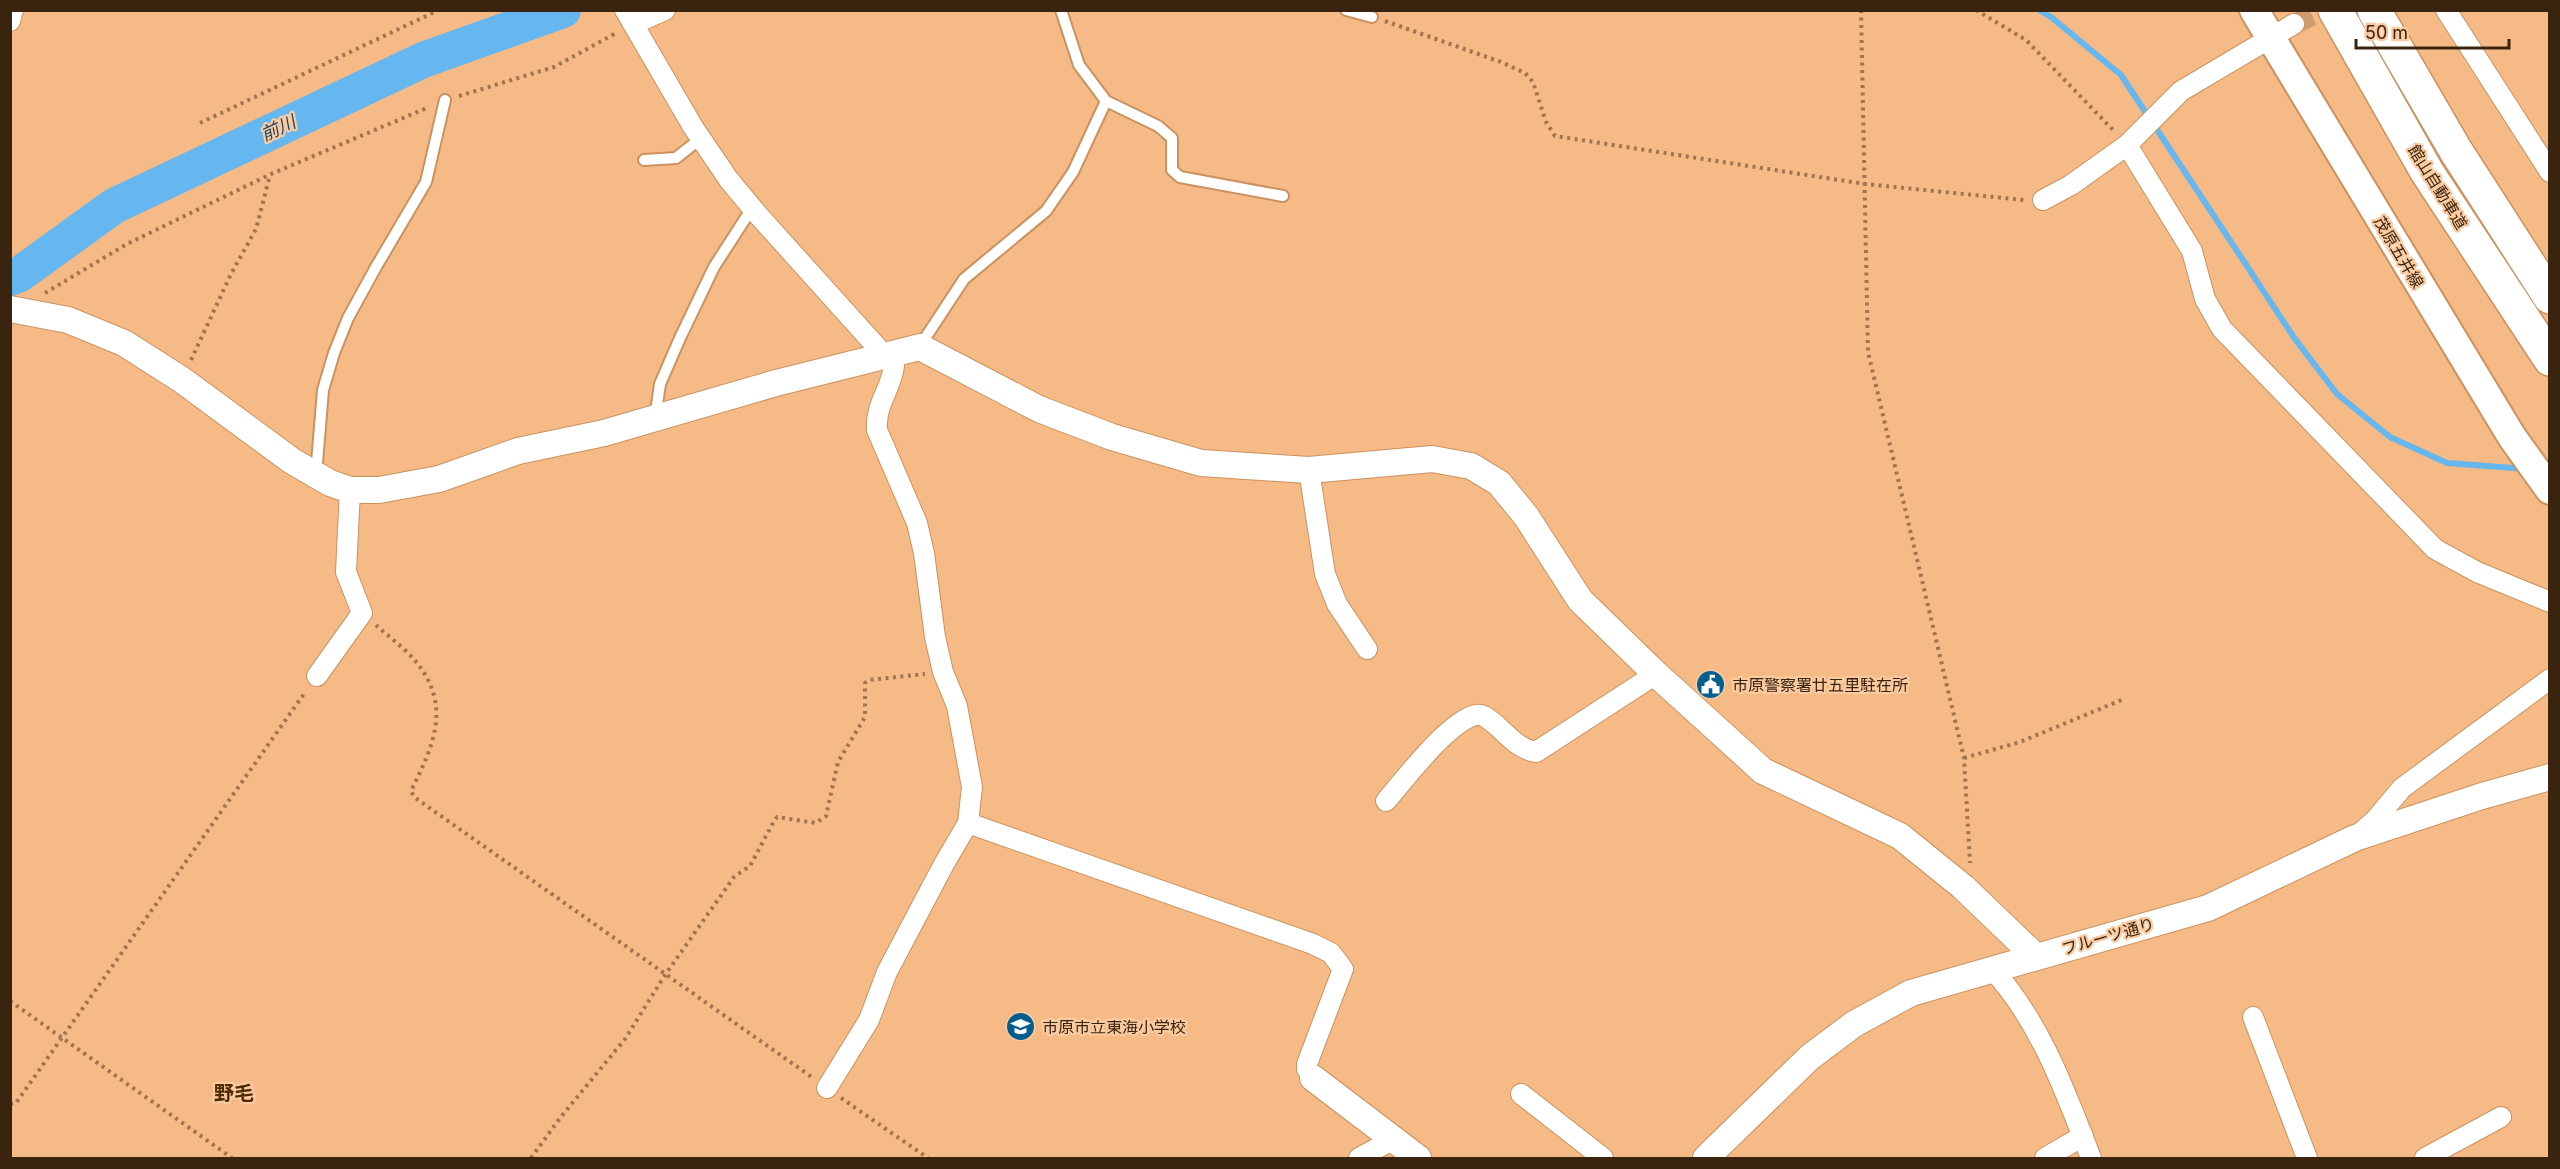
<svg xmlns="http://www.w3.org/2000/svg" width="2560" height="1169" viewBox="0 0 2560 1169" font-family="Inter,'Noto Sans JP',sans-serif">
  <rect width="100%" height="100%" fill="#f5ba86"/>
  <g fill="none" stroke-linecap="round" stroke-linejoin="round">
    <polyline stroke="#66b6f0" stroke-width="6" points="2039,10 2051,17 2121,75 2295,339 2337,394 2390,437 2447,463 2526,469"/>
    <polyline stroke="#66b6f0" stroke-width="36" points="10,278 20,274 114,206 423,60 563,10"/>
    <polyline stroke="#d09c6e" stroke-width="20" stroke-dasharray="20 10" stroke-linecap="butt" points="2294,24 2325,10"/>
    <defs>
      <g id="service">
        <polyline points="1346,10 1372,17"/>
        <polyline points="1106,101 1158,126 1172,138 1172,170 1180,177 1283,196"/>
        <polyline points="644,160 676,158 700,139"/>
        <polyline points="920,346 964,279 1046,211 1073,172 1106,101 1079,65 1061,10"/>
        <polyline points="655,418 660,384 680,338 714,267 752,208"/>
        <polyline points="316,475 323,390 334,353 348,318 376,267 426,182 445,100"/>
      </g>
      <g id="minor">
        <path d="M625 10 693 127 729 180 759 216 894 366C891 390 875 404 877 430L917 523 924 553 935 637 943 672 957 706 972 787 968 823 944 864 887 972 869 1020 827 1088"/>
        <polyline points="2446,10 2550,172"/>
        <polyline points="10,21 13,10"/>
        <polyline points="633,24 665,10"/>
        <polyline points="2127,145 2192,251 2205,299 2222,329 2435,549 2477,572 2550,602"/>
        <polyline points="2043,200 2071,185 2127,145 2181,91 2294,24"/>
        <polyline points="1309,470 1325,574 1337,604 1367,649"/>
        <polyline points="317,676 362,613 346,572 350,490"/>
        <path d="M1386 801C1401 784 1461 704 1484 716 1503 727 1513 748 1536 752L1656 674"/>
        <polyline points="968,823 1313,944 1331,953 1343,969 1307,1064 1307,1069 1313,1078"/>
        <polyline points="2359,834 2375,820 2402,788 2550,679"/>
        <path d="M1992 969C2040 1021 2066 1093 2091 1158"/>
        <polyline points="2253,1017 2307,1158"/>
        <polyline points="1521,1094 1603,1158"/>
        <polyline points="1359,1158 1394,1139"/>
        <polyline points="2045,1158 2083,1136"/>
        <polyline points="2425,1158 2501,1117"/>
      </g>
      <g id="tertiary">
        <polyline points="10,309 68,320 124,343 182,380 292,461 330,483 350,490 379,490 439,479 518,451 604,433 776,383 920,347 1039,409 1112,437 1201,463 1309,470 1432,459 1471,466 1499,483 1526,516 1580,600 1656,674 1763,771 1900,836 1963,887 2035,956"/>
        <polyline points="1313,1078 1418,1158"/>
        <polyline points="1706,1158 1810,1057 1854,1024 1911,993 2208,908 2355,838 2482,796 2550,777"/>
      </g>
      <polyline id="secondary" points="2254,10 2512,437 2550,490"/>
      <g id="motorway">
        <polyline points="2335,10 2427,172 2550,359"/>
        <polyline points="2374,10 2456,151 2550,297"/>
      </g>
    </defs>
    <use href="#service" stroke="#cb925f" stroke-width="14"/>
    <use href="#minor" stroke="#cb925f" stroke-width="22"/>
    <use href="#tertiary" stroke="#cb925f" stroke-width="28"/>
    <use href="#secondary" stroke="#cb925f" stroke-width="32"/>
    <use href="#motorway" stroke="#cb925f" stroke-width="36"/>
    <g stroke="#9f744f" stroke-width="4" stroke-dasharray="3 4.5" stroke-linecap="butt">
      <polyline points="1861,10 1868,352 1964,758 1970,863"/>
      <polyline points="1976,10 2026,40 2114,131"/>
      <polyline points="1385,21 1501,62 1525,73 1533,82 1546,122 1555,136 1865,184 2024,200"/>
      <polyline points="459,96 554,67 618,32"/>
      <polyline points="200,123 439,10"/>
      <polyline points="45,293 127,244 271,174 429,107"/>
      <polyline points="191,360 231,274 256,229 270,175"/>
      <path d="M376 625C389 637 406 649 417 663 452 707 433 746 411 791L414 797 813 1078"/>
      <polyline points="1964,758 2020,742 2124,699"/>
      <polyline points="10,1001 232,1158"/>
      <polyline points="841,1098 928,1158"/>
      <polyline points="10,1104 16,1103 306,691"/>
      <polyline points="531,1158 560,1118 625,1039 665,975 734,877 750,866 774,821 777,817 816,823 826,816 838,762 865,717 865,683 869,680 925,674"/>
    </g>
    <use href="#service" stroke="#fff" stroke-width="10"/>
    <use href="#minor" stroke="#fff" stroke-width="20"/>
    <use href="#tertiary" stroke="#fff" stroke-width="26"/>
    <use href="#secondary" stroke="#fff" stroke-width="28"/>
    <use href="#motorway" stroke="#fff" stroke-width="33"/>
  </g>
  <defs>
    <symbol id="civic-disc" viewBox="-11 -11 22 22"><circle r="9.5" fill="#065e8f" stroke="#facba1"/><path d="M-.6-6.5H3V-4.5H.6V-3L4-1V1h2V6H-6V1h2V-1L-.6-3ZM-1.2 2.5V6h2.4V2.5Z" fill="#fff"/></symbol>
    <symbol id="school-disc" viewBox="-11 -11 22 22"><circle r="9.5" fill="#065e8f" stroke="#facba1"/><path d="M0-5L7-2L0 1L-7-2ZM-4 1L0 2.5L4 1V4Q0 6-4 4Z" fill="#fff"/></symbol>
  </defs>
  <g fill-rule="evenodd">
    <use href="#civic-disc" x="1694" y="668" width="33" height="33"/>
    <use href="#school-disc" x="1004" y="1010" width="33" height="33"/>
  </g>
  <g text-anchor="middle" dominant-baseline="central" stroke-width="4.5" stroke-linejoin="round" paint-order="stroke">
    <g font-size="16" fill="#3b240f" stroke="#facba1">
      <text transform="translate(2438 187) rotate(58)">館山自動車道</text>
      <text transform="translate(2399 252) rotate(59)">茂原五井線</text>
      <text transform="translate(2108 936) rotate(-16)">フルーツ通り</text>
    </g>
    <g font-size="16" fill="#3b240f" stroke="#facba1" text-anchor="start">
      <text x="1732" y="685">市原警察署廿五里駐在所</text>
      <text x="1042" y="1027">市原市立東海小学校</text>
    </g>
    <g font-size="18" font-style="italic" fill="#1d4866" stroke="#facba1">
      <text transform="translate(278 128) rotate(-25)">前川</text>
    </g>
    <g font-size="20" font-weight="bold" fill="#502a00" stroke="#facba1">
      <text x="234" y="1093">野毛</text>
    </g>
  </g>
  <rect width="2560" height="1169" fill="none" stroke="#3b240f" stroke-width="24"/>
  <path d="M2356 39v9h153v-9" fill="none" stroke="#3b240f" stroke-width="3"/>
  <text x="2365" y="39" font-size="18" fill="#3b240f" stroke="#facba1" stroke-width="4.5" paint-order="stroke">50 m</text>
</svg>
